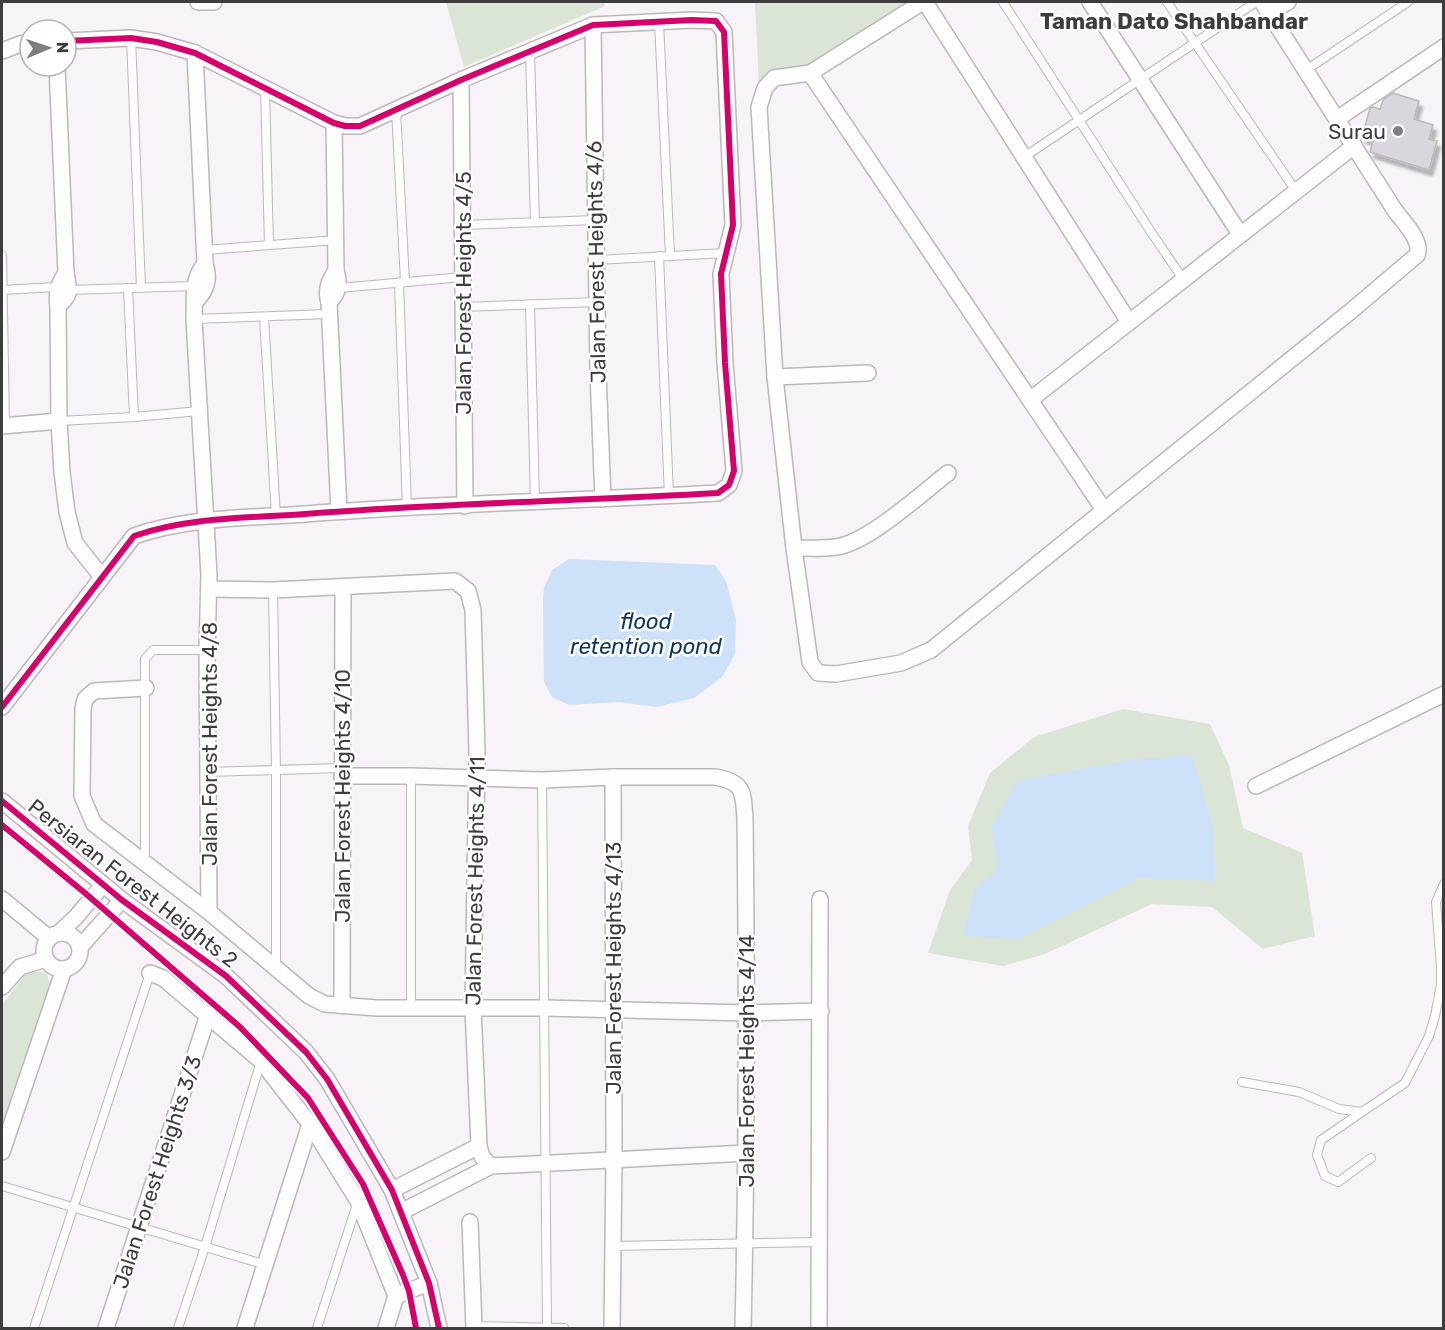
<svg xmlns="http://www.w3.org/2000/svg" width="1445" height="1330" viewBox="0 0 1445 1330" font-family="Rubik,sans-serif">
  <defs>
    <filter id="shadow"><feDropShadow dx="3.5" dy="6" stdDeviation="1.5" flood-color="#0004"/></filter>
  </defs>
  <rect width="100%" height="100%" fill="#f8f3f8"/>
  <g fill="#dae5d5">
    <polygon points="446,2 604,2 605,6 464,67"/>
    <polygon points="755,2 908,2 808,67 759,85"/>
    <polygon points="1123,709 1210,724 1229,765 1243,828 1302,853 1315,936 1263,949 1212,907 1152,904 1045,954 1003,966 928,953 950,890 972,860 968,826 990,773 1034,737"/>
    <polygon points="27,972 46,972 51,986 2,1148 2,1005"/>
  </g>
  <g fill="#cde1f9">
    <polygon points="569,559 715,565 726,581 736,620 735,654 722,677 694,698 656,707 619,702 569,705 552,697 544,682 543,602 544,588 552,570"/>
    <polygon points="1192,755 1214,832 1215,881 1139,878 1015,940 963,935 974,891 998,867 991,827 1017,781 1130,760"/>
  </g>
  <polygon fill="#dbd5de" stroke="#bcb8bc" stroke-width="1.5" filter="url(#shadow)" points="1393,93 1419,101 1414,119 1433,125 1429,139 1437,141 1429,170 1370,152 1373,140 1362,137 1370,108 1373,107 1380,109 1383,100"/>
  <g fill="none" stroke-linecap="round" stroke-linejoin="round">
    <defs>
      <g id="service">
        <polyline points="1003,2 1151,232 1183,279"/>
        <polyline points="1167,2 1296,191"/>
        <polyline points="659,22 670,256"/>
        <polyline points="131,38 141,288"/>
        <polyline points="530,52 535,222"/>
        <polyline points="1306,70 1408,2"/>
        <polyline points="265,88 269,245"/>
        <polyline points="396,110 405,282"/>
        <polyline points="1024,157 1256,2"/>
        <polyline points="462,225 596,220"/>
        <polyline points="205,250 337,240"/>
        <polyline points="2,255 5,426"/>
        <polyline points="659,256 669,496"/>
        <polyline points="596,260 726,253"/>
        <polyline points="399,283 407,508"/>
        <polyline points="128,288 134,417 199,411"/>
        <polyline points="339,288 463,277"/>
        <polyline points="2,290 57,287"/>
        <polyline points="69,290 194,286"/>
        <polyline points="530,304 535,502"/>
        <polyline points="463,307 597,302"/>
        <polyline points="264,317 276,516"/>
        <polyline points="194,319 328,314"/>
        <polyline points="59,421 134,417"/>
        <polyline points="273,590 276,770 276,967"/>
        <polyline points="208,772 342,768"/>
        <polyline points="411,776 411,1008"/>
        <polyline points="542,780 547,1328"/>
        <polyline points="145,863 145,659 153,650 207,650"/>
        <polyline points="1242,1082 1299,1092 1339,1109 1362,1112 1405,1083 1429,1036 1435,1016 1441,985 1441,967 1436,902 1444,884"/>
        <polyline points="1362,1112 1321,1140 1317,1155 1325,1176 1338,1182 1371,1158"/>
        <polyline points="2,1186 266,1265"/>
        <polyline points="613,1246 820,1242"/>
        <polyline points="474,1326 564,1328"/>
        <polyline points="34,1328 150,973"/>
        <polyline points="178,1328 205,1247 261,1061"/>
        <polyline points="317,1328 357,1204"/>
      </g>
      <g id="minor">
        <polyline points="198,2 214,2"/>
        <path d="M923 2 810 73 774 78 765 88 759 107 775 377 794 548 810 662 818 673 836 674 901 663 931 650 1351 311 1417 255C1423 240 1402 221 1394 209L1262 2"/>
        <polyline points="925,2 1129,322"/>
        <polyline points="1090,2 1240,234"/>
        <polyline points="1270,12 1288,2"/>
        <polyline points="593,25 598,373 603,499"/>
        <polyline points="2,51 20,44 30,43"/>
        <path d="M57 66 66 273C69 290 72 294 58 306"/>
        <polyline points="810,73 1104,510"/>
        <polyline points="461,80 465,506"/>
        <polyline points="1337,119 1444,47"/>
        <path d="M205 263C191 282 195 296 194 319L209 575 207 650 209 912"/>
        <path d="M336 270C329 281 325 290 329 303L339 511"/>
        <path d="M66 273C58 285 56 291 58 306L59 421 62 472 67 512 75 543 102 577"/>
        <path d="M195 302C207 290 210 280 205 263L195 53"/>
        <path d="M329 303C339 292 340 284 336 270L334 123"/>
        <polyline points="775,377 868,373"/>
        <polyline points="1030,400 1354,146"/>
        <polyline points="2,426 59,421"/>
        <path d="M794 548C808 548 822 549 836 547 868 543 922 493 948 473"/>
        <polyline points="209,589 273,590 455,581 468,591 473,610 477,751 473,1008 479,1146 482,1157 491,1166"/>
        <polyline points="146,688 94,691 85,699 83,709 82,796 94,824 209,912 309,996 325,1004 377,1008 544,1008 747,1013 821,1011"/>
        <path d="M2 707 134 536C188 517 249 518 305 514 443 503 581 501 718 493L729 485 734 471 725 363 721 274 733 225 724 32 716 21 692 20 593 25 461 80 360 126H345L334 123 195 53 157 42 131 38 66 41"/>
        <path d="M342 776H411L542 780 613 777H715C744 782 743 791 745 818 747 988 747 1158 743 1328"/>
        <polyline points="1256,786 1444,694"/>
        <polyline points="2,801 122,900 226,976 306,1052 327,1079 392,1190 429,1283 439,1328"/>
        <polyline points="2,899 49,938"/>
        <circle cx="62" cy="951" r="18"/>
        <polyline points="59,933 75,918 103,885"/>
        <polyline points="80,947 122,900"/>
        <polyline points="150,973 163,978 261,1061 310,1124 358,1201 396,1296"/>
        <polyline points="2,987 20,967 46,959"/>
        <polyline points="342,1006 343,587"/>
        <polyline points="2,1152 64,969"/>
        <polyline points="392,1190 479,1146"/>
        <polyline points="401,1212 491,1166 747,1153"/>
        <polyline points="470,1222 474,1328"/>
        <polyline points="396,1296 429,1283"/>
        <polyline points="106,1328 208,1015"/>
        <polyline points="245,1328 310,1124"/>
        <polyline points="386,1328 396,1296"/>
        <polyline points="612,1328 614,1159 613,777"/>
        <polyline points="819,1328 820,899"/>
      </g>
    </defs>
    <use href="#service" stroke="#bbb7bb" stroke-width="10"/>
    <use href="#minor" stroke="#bbb7bb" stroke-width="18"/>
    <use href="#service" stroke="#fefdfe" stroke-width="8"/>
    <use href="#minor" stroke="#fefdfe" stroke-width="15"/>
    <defs>
      <g id="cycleway">
        <path d="M2 707 134 536C188 517 249 518 305 514 443 503 581 501 718 493L729 485 734 471 725 363 721 274 733 225 724 32 716 21 692 20 593 25 461 80 360 126H345L334 123 195 53 157 42 131 38 66 41"/>
        <polyline points="2,801 122,900 226,976 306,1052 327,1079 392,1190 429,1283 439,1328"/>
        <polyline points="2,825 85,893 240,1027 308,1098 363,1184 403,1275 409,1291 416,1328"/>
      </g>
    </defs>
    <use href="#cycleway" stroke="#fff" stroke-width="10"/>
    <use href="#cycleway" stroke="#d6006c" stroke-width="6"/>
  </g>
  <circle fill="#807c80" stroke="#fff" stroke-width="2" cx="1398" cy="131" r="6"/>
  <g text-anchor="middle" dominant-baseline="central" stroke-width="5" stroke-linejoin="round" paint-order="stroke">
    <g font-size="21" fill="#3f3c40" stroke="#fff" text-anchor="end">
      <text x="1386" y="131">Surau</text>
    </g>
    <g font-size="21" fill="#3f3c40" stroke="#fff">
      <text transform="translate(596 262) rotate(-91)">Jalan Forest Heights 4/6</text>
      <text transform="translate(463 293) rotate(-90)">Jalan Forest Heights 4/5</text>
      <text transform="translate(209 744) rotate(-90)">Jalan Forest Heights 4/8</text>
      <text transform="translate(342 796) rotate(-90)">Jalan Forest Heights 4/10</text>
      <text transform="translate(475 881) rotate(-89)">Jalan Forest Heights 4/11</text>
      <text transform="translate(133 883) rotate(38)">Persiaran Forest Heights 2</text>
      <text transform="translate(613 968) rotate(-90)">Jalan Forest Heights 4/13</text>
      <text transform="translate(746 1061) rotate(-90)">Jalan Forest Heights 4/14</text>
      <text transform="translate(157 1172) rotate(-72)">Jalan Forest Heights 3/3</text>
    </g>
    <g font-size="22" font-weight="bold" fill="#3f3c40" stroke="#fff">
      <text x="1174" y="21">Taman Dato Shahbandar</text>
    </g>
    <g font-size="22" font-style="italic" fill="#0a355e" stroke="#fff">
      <text x="646" y="621">flood<tspan x="646" dy="25">retention pond</tspan></text>
    </g>
  </g>
  <rect width="1445" height="1330" fill="none" stroke="#3f3c40" stroke-width="6"/>
  <g transform="translate(48 48) rotate(88)"><circle r="28" fill="#ffffff" stroke="#b2b1b3" stroke-width="1.5"/>
  <path d="M0-4.5L10 22L0 15L-10 22Z" fill="#807c80"/>
  <text y="-9" font-size="16" font-weight="bold" text-anchor="middle" fill="#3f3c40">N</text>
  </g>
</svg>
